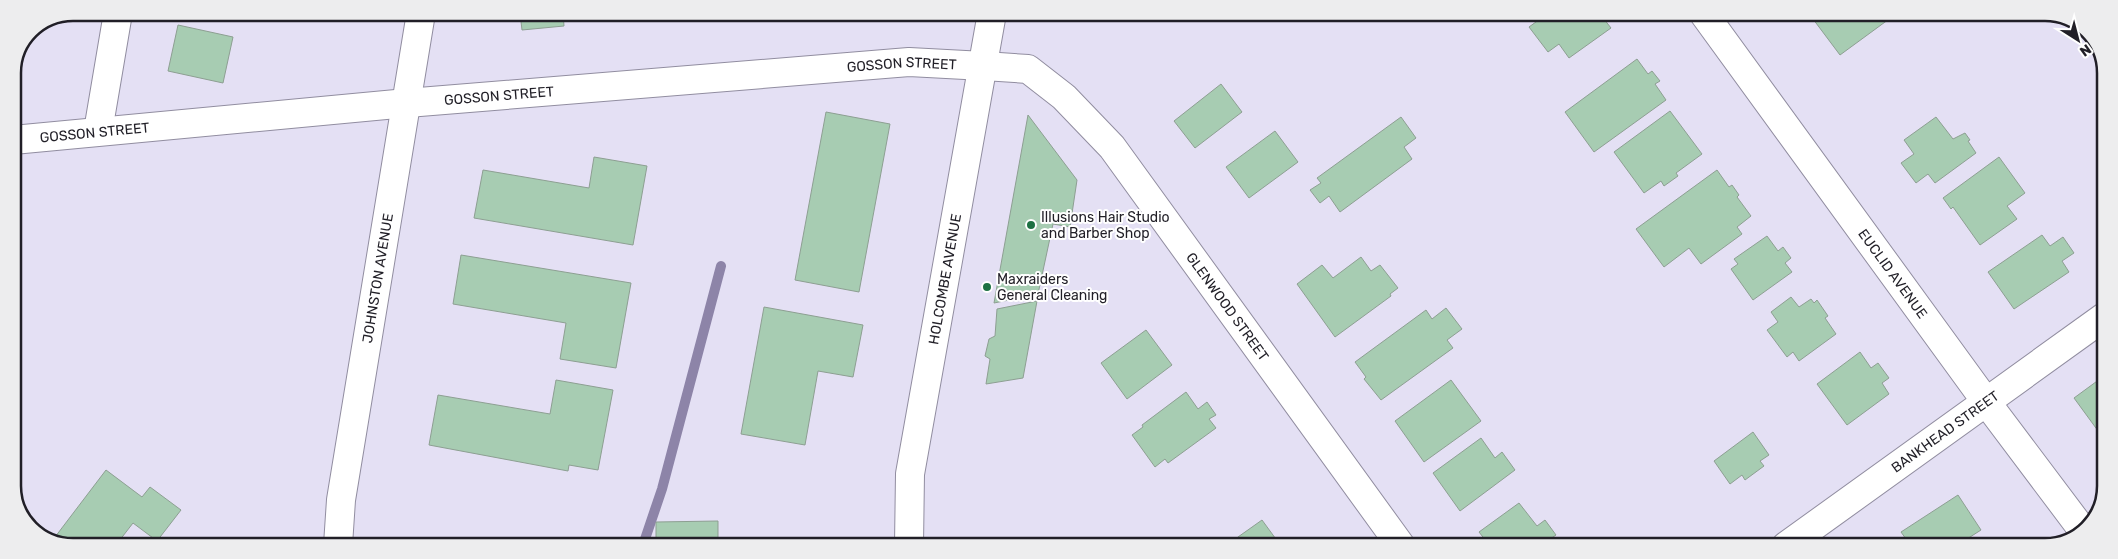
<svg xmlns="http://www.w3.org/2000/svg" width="2118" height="559" viewBox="0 0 2118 559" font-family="Rubik,sans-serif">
  <rect width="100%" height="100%" fill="#e4e0f4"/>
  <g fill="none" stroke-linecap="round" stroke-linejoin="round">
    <polyline stroke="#8d84a8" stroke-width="10" points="643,545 662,489 721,266"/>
  </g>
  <g fill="#a7ccb2" stroke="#8d9f92">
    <polygon points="520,13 563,13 564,26 522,30"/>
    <polygon points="1145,14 1168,14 1148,21"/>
    <polygon points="1547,14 1600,14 1611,28 1569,58 1559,44 1548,52 1529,27"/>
    <polygon points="1819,14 1896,14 1840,55 1813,19"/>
    <polygon points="178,25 233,37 223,83 168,71"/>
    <polygon points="1637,59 1648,74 1652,71 1660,81 1655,84 1666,100 1594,152 1565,112"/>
    <polygon points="1221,84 1242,112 1195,148 1174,121"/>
    <polygon points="1670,111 1702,154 1676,173 1678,176 1664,186 1661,181 1644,193 1614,152"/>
    <polygon points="826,112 890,124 859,292 795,280"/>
    <polygon points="1028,115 1077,180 1070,227 1053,224 1038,294 994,303"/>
    <polygon points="1401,117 1416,138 1404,147 1412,159 1340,212 1329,196 1320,203 1310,190 1321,183 1317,178"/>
    <polygon points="1936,117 1953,139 1965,133 1970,140 1968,141 1976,153 1935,183 1928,174 1916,183 1901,163 1914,154 1904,140"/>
    <polygon points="1275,131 1298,162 1249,198 1226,167"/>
    <polygon points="594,157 647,166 633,245 474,218 483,170 589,188"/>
    <polygon points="1999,157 2025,193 2007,206 2017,219 1980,245 1953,207 1951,209 1943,198"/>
    <polygon points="1717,170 1729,187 1732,185 1739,195 1737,197 1751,216 1737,227 1742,234 1701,264 1689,248 1664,267 1636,229"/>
    <polygon points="2042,235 2050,246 2063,237 2074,253 2062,261 2069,272 2014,309 1988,272"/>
    <polygon points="1767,236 1778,251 1783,247 1791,258 1785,263 1792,272 1753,300 1731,269 1738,264 1734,259"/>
    <polygon points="461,255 631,283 616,368 560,359 566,323 453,304"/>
    <polygon points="1361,257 1371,271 1380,265 1398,288 1390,294 1391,296 1335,337 1297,284 1322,265 1333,278"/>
    <polygon points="1791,297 1799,307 1811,299 1814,303 1817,300 1828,316 1825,318 1836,334 1799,361 1793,352 1787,357 1767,330 1778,322 1771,312"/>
    <polygon points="1037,301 1023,378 986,384 990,359 985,356 989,339 995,336 997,309"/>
    <polygon points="764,307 863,325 853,377 818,371 805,445 741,434"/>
    <polygon points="1446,308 1462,329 1447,340 1453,348 1381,400 1364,379 1366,377 1355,362 1426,310 1432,319"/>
    <polygon points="1146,330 1172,365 1127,399 1101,363"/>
    <polygon points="1860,352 1871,368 1878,363 1889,378 1882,383 1889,394 1847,425 1817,384"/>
    <polygon points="2104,376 2104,439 2074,398"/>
    <polygon points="556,380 613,390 598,470 569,465 568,471 429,445 438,395 550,414"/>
    <polygon points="1451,380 1481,421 1424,462 1395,421"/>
    <polygon points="1186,392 1198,409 1207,402 1216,415 1209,419 1216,428 1168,463 1165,459 1155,467 1132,435 1143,427 1142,425"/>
    <polygon points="1753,432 1769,455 1760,461 1764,466 1745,480 1742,475 1730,484 1714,461"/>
    <polygon points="1481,438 1495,458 1502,452 1515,470 1460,511 1433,473"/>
    <polygon points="106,470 142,497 150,487 181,510 157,541 133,523 116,545 58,545 52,541"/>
    <polygon points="1958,495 1981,530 1956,546 1911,546 1901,532"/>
    <polygon points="1519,503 1537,526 1545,520 1556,535 1540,546 1490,546 1479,532"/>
    <polygon points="1262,520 1281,546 1227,546 1238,537"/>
    <polygon points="718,521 718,545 656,545 656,522"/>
    <rect x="391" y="543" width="74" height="2"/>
  </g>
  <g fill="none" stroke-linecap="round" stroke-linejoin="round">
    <defs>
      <g id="street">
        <path id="s1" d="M1704 14 1987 403 2084 532"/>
        <path id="s2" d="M984 66 1028 69 1064 97 1112 147 1401 546"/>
        <polyline points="98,131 118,13"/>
        <path id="s3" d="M338 545 341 500 421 13"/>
        <path id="s4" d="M1786 546 2104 317"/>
      </g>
      <g id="secondary">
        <path id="s5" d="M13 140 407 103 909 62 984 66"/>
        <path id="s6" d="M909 545 910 474 992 13"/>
      </g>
    </defs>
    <use href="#street" stroke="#918da0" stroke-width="30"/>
    <use href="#secondary" stroke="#918da0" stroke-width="30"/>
    <use href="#street" stroke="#fff" stroke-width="28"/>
    <use href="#secondary" stroke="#fff" stroke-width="28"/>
  </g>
  <g fill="#1d7143" stroke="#fff" stroke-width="2">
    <circle cx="1031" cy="225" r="5"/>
    <circle cx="987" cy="287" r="5"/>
  </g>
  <g text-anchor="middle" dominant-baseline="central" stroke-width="4" stroke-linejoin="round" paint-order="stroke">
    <g font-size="14" fill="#211f27" stroke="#fff">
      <text stroke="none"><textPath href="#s5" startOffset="892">GOSSON STREET</textPath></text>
      <text stroke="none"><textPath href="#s5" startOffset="488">GOSSON STREET</textPath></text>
      <text stroke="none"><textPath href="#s5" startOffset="82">GOSSON STREET</textPath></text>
      <text stroke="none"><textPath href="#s1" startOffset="321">EUCLID AVENUE</textPath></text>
      <text stroke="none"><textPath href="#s3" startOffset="270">JOHNSTON AVENUE</textPath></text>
      <text stroke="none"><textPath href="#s6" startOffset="269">HOLCOMBE AVENUE</textPath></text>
      <text stroke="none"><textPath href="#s2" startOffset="356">GLENWOOD STREET</textPath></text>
      <text stroke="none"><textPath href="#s4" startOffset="196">BANKHEAD STREET</textPath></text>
    </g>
    <g font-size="14" fill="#211f27" stroke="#fff" text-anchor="start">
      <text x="1041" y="217">Illusions Hair Studio<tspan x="1041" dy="16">and Barber Shop</tspan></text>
      <text x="997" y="279">Maxraiders<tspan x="997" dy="16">General Cleaning</tspan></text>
    </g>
  </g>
  <path d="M0 0H2118V559H0ZM73 21H2045A52 52 0 0 1 2097 73V486A52 52 0 0 1 2045 538H73A52 52 0 0 1 21 486V73A52 52 0 0 1 73 21Z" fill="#ededee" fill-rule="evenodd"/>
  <path fill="none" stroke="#211f27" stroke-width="2.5" d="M73 21H2045A52 52 0 0 1 2097 73V486A52 52 0 0 1 2045 538H73A52 52 0 0 1 21 486V73A52 52 0 0 1 73 21Z"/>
  <g transform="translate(2078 40) rotate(144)" stroke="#ffffff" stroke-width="4" paint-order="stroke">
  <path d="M0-4L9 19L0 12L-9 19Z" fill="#211f27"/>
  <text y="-8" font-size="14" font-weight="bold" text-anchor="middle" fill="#211f27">N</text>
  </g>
</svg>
